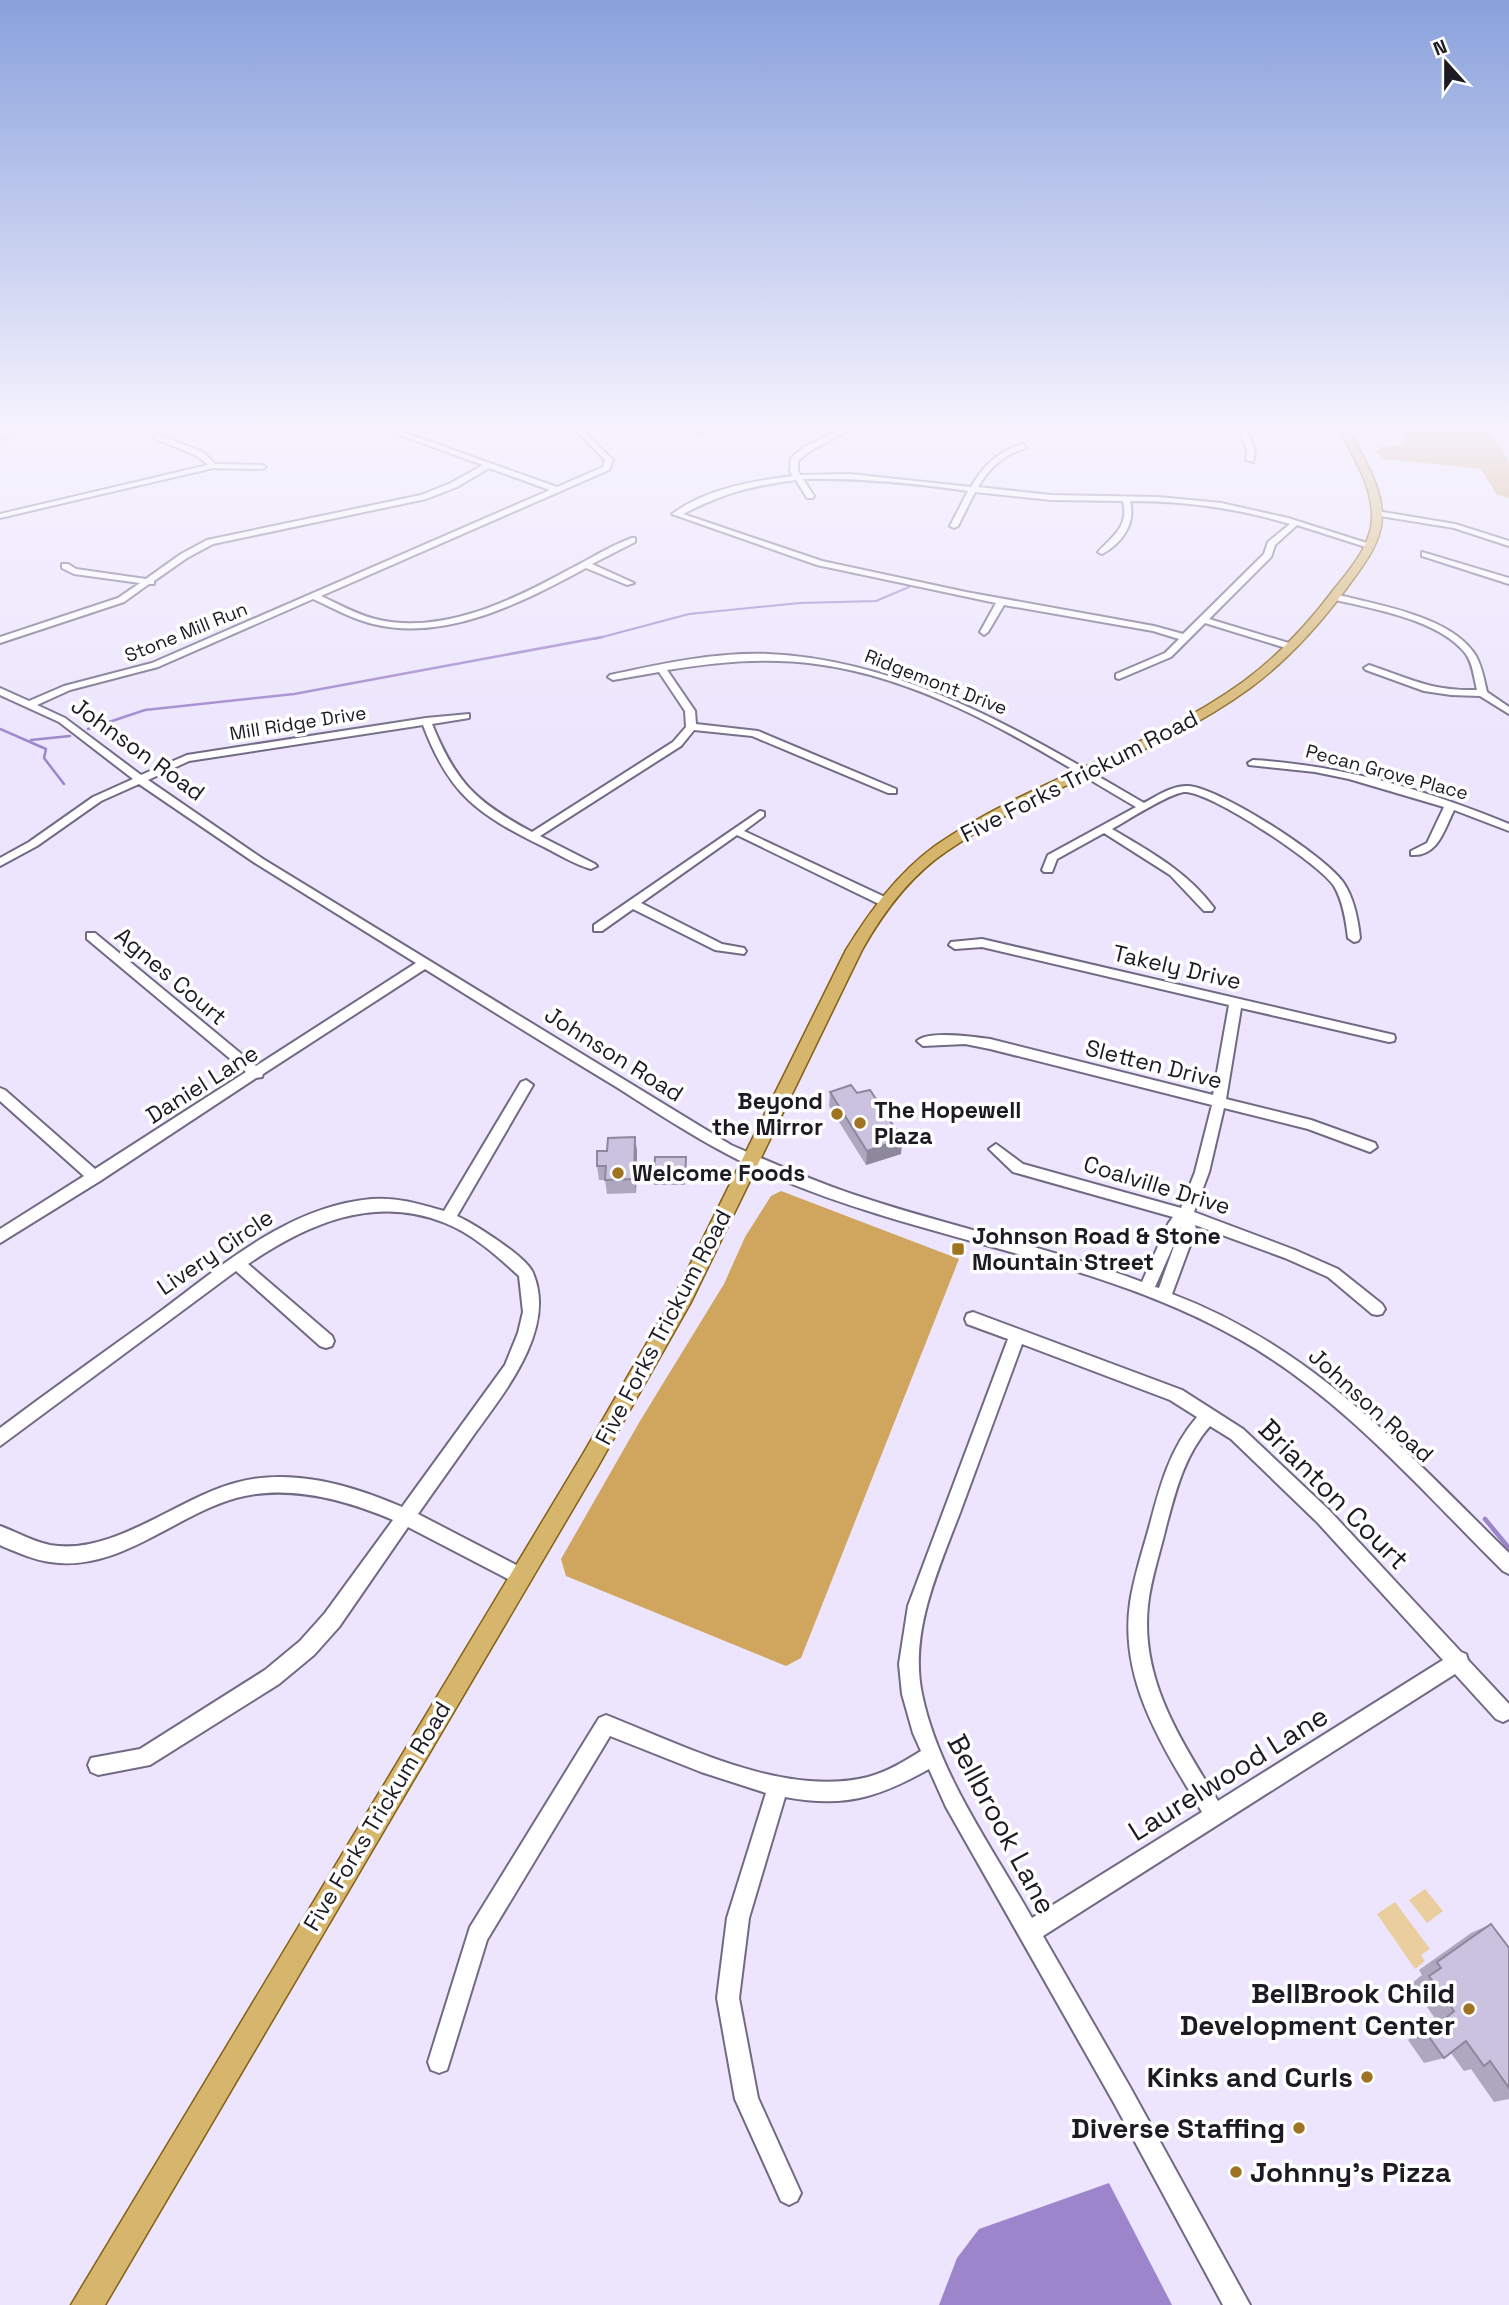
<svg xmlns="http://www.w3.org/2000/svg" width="1509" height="2305" viewBox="0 0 1509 2305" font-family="'Space Grotesk',sans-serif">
  <rect width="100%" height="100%" fill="#ece5fd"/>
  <g fill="#ebce9e">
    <polygon points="1425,1889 1443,1911 1427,1923 1409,1900"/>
    <polygon points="1395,1902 1430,1949 1421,1955 1425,1961 1415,1969 1377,1914"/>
  </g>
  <g fill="#d0a55d">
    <polygon points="1379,426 1487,426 1509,462 1509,498 1497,495 1481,469 1384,459 1376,452 1380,447 1405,444 1407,435"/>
    <polygon points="781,1191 959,1259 801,1658 786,1666 566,1576 561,1559 640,1421 724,1284 745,1237 771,1196"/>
  </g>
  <polygon fill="#9c85cb" points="1109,2183 1172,2305 939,2305 957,2258 979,2229"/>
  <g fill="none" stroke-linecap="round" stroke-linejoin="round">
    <g stroke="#9c85cb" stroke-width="2">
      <polyline points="0,441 37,426"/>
      <polyline points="595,639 689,614 800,603 876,601 909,587"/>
    </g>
    <g stroke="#9c85cb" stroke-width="2.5">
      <polyline points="0,729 46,749 44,758 64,784"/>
      <polyline points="88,729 145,710 294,694 602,637"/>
      <polyline points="31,740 70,736"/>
    </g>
    <polyline stroke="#9c85cb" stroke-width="4.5" points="1485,1519 1509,1548"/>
    <defs>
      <g id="minor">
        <path d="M375 426H386L557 487 603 467 605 460 571 426H578L613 460 609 470 321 596C338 604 356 614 375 619 442 636 513 600 570 569 590 559 610 546 632 538H635V542L592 564 634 583 627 585 586 568C523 602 447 642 373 624 352 619 333 608 313 599L158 667 70 690 37 705 65 718 141 775 187 755 426 718 469 714V718L432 724C456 783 476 802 532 832L673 742 686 727 685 711 659 672 613 680 608 677 610 675C660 664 716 652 768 654 907 660 1027 735 1144 803 1158 795 1173 785 1189 786 1221 789 1324 855 1343 882 1354 898 1358 919 1360 938L1358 941 1354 942 1348 938C1346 921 1343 901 1334 886 1320 864 1209 790 1184 792 1168 794 1128 820 1112 829 1149 851 1188 872 1214 908L1212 911H1204L1170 875 1104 833 1057 859 1052 872H1044L1042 870 1048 855 1136 807C1037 749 932 679 816 664 766 657 717 662 667 670L695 711 696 724 758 731 896 789V793H888L752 736 694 730 681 746 540 836 595 864 597 866 591 869C574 864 558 854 542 846 477 814 449 794 423 725L189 761 148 780 263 859 731 1145C772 1163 813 1181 855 1195 950 1227 1049 1247 1142 1282L1168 1224 1173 1217 1013 1172 989 1149 996 1144 1023 1164 1181 1208 1195 1172 1212 1105 990 1049 965 1044 923 1046 917 1041C928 1030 974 1037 990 1039L1213 1095 1229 1005 982 947 955 949 949 945 951 942 982 939 1394 1035 1395 1038 1394 1041 1389 1042 1241 1008 1226 1099 1311 1120 1375 1143 1377 1147 1370 1152 1308 1129 1224 1108 1209 1172 1194 1212 1295 1250 1338 1269 1382 1304 1385 1309 1382 1314 1377 1315 1372 1314 1328 1277 1285 1258 1195 1225 1196 1229 1172 1294C1313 1347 1404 1450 1509 1553V1574L1503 1571C1420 1489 1342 1397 1239 1339 1098 1259 931 1242 782 1180 723 1156 671 1122 618 1088 553 1049 489 1009 425 969L263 1074 262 1077 256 1078 100 1181 0 1243V1229L84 1176 0 1101V1088L5 1090 95 1169 246 1072 87 939V933H95L256 1066 416 963 255 863 139 784 101 801 37 846 0 866V858L29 842 93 797 133 779 59 722 0 695V688L29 701 64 686 152 663 550 490 489 468 457 487 426 499 213 544 187 558 154 581V584H149L124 602 0 643V637L118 598 140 583 74 574 62 568V564H68L76 569 146 579 181 554 207 540 421 495 451 483 483 465ZM1181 1227 1159 1288 1155 1287 1181 1228Z"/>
        <polygon points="685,426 695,426 705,431 701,433"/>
        <path d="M849 426H858L810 451 798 461V471L800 475 850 474 971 487C984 465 999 451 1023 444L1026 448C1003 455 990 467 978 487L1051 495 1158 497 1221 503 1288 518 1373 545 1366 547 1297 525 1275 545 1271 557 1209 619 1292 644V648H1286L1205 623 1171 657 1119 679 1116 678V674L1165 653 1179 639 1153 631 1004 605 988 632 984 635 980 632 996 603 817 565 672 514C706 489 752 481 793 476L790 471 791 458 804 447ZM803 479C859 478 913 483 968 491L950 526 954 528 958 526 975 492 1051 500 1123 501C1129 526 1114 535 1098 552L1102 554C1122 543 1136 524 1130 501 1185 501 1237 508 1290 524L1268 542 1264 554 1183 634 1154 626 966 592 822 561 683 514C724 493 750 486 796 480L807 498H813L814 496Z"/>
        <polygon points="1130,426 1137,426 1140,431 1134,432"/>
        <polygon points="1239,426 1246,426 1255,452 1253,462 1246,460 1247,452"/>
        <polygon points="157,434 203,452 215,464 262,465 266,467 262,469 213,468 0,518 0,514 208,465 197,456 154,438"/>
        <polygon points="1377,511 1455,524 1509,541 1509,546 1454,528 1374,515 1373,513"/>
        <polygon points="1422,552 1509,578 1509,584 1422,556"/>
        <path d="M1335 594C1377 605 1452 616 1476 656 1482 667 1484 679 1487 692L1509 707V714L1480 696 1451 695 1424 691 1366 670 1364 668 1369 665C1411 679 1430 691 1477 690 1474 678 1473 664 1466 654 1439 619 1372 609 1332 599L1331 597Z"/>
        <path d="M1253 760C1341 765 1427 790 1509 824V831L1454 810C1444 830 1438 857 1411 855V851L1427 843 1444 807 1349 779 1315 772 1249 765 1248 763Z"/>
        <polygon points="760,811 764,812 764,816 744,831 887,898 887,904 879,904 737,835 641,903 722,944 744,948 746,951 744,954 715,950 633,909 602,931 594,931 594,925"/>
        <path d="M526 1080 533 1085 457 1216C473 1223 527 1257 533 1273 557 1329 504 1393 473 1436 455 1462 436 1488 418 1514L526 1570 529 1576 526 1582 520 1585 514 1582 408 1527 339 1627 314 1655 279 1684 150 1765 98 1775 91 1772 88 1765 91 1758 140 1749 265 1670 300 1641 325 1613 393 1520C344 1499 288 1484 236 1498 175 1515 118 1573 50 1562 34 1560 19 1553 4 1547L0 1545V1526C17 1532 31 1541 50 1545 113 1556 176 1499 235 1483 291 1467 351 1485 402 1507L505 1365 518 1333 523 1312 519 1276C497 1256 473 1234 445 1223 374 1194 307 1224 248 1264L332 1336 334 1341 332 1346 326 1348 320 1346 236 1271 0 1446V1428C49 1391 100 1355 150 1319 216 1271 286 1206 372 1199 397 1197 420 1204 444 1211L521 1082Z"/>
        <path d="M973 1312 1182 1390 1243 1429 1329 1510 1461 1652 1466 1654 1468 1660 1509 1704V1719L1503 1722 1496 1719 1455 1674 1043 1936 1130 2087 1250 2305H1223L1114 2103 946 1807 929 1769C877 1798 844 1808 785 1797L749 1918 739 1998 758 2098 801 2193 797 2201 789 2205 781 2201 735 2099 717 1998 727 1918 766 1793 701 1772 610 1736 487 1940 447 2070 439 2073 431 2070 428 2062 470 1927 599 1718 606 1715C683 1745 784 1798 868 1777 887 1772 905 1761 921 1751L913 1733 902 1694 899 1664 908 1606 1008 1339 967 1324 965 1319 967 1314ZM1022 1344 1170 1400 1197 1417C1170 1448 1160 1486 1150 1524 1143 1550 1134 1576 1130 1603 1119 1681 1163 1747 1202 1812L1032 1918C993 1849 938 1773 922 1694 908 1628 943 1560 965 1499 984 1448 1003 1396 1022 1344ZM1210 1426 1231 1439 1317 1522 1443 1660 1218 1801C1181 1740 1140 1680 1148 1605 1151 1578 1160 1553 1166 1527 1176 1490 1184 1456 1210 1426Z"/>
      </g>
      <path id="major" d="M1337 426H1346C1360 453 1381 482 1382 514 1383 542 1362 567 1346 589 1319 625 1288 660 1250 688 1157 756 1042 785 947 851 910 876 884 911 862 950L691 1302 597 1468 105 2305H71L583 1454 677 1291 846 950C871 910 897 874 935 846 1031 779 1148 751 1243 682 1278 656 1309 623 1335 588 1352 567 1373 543 1372 514 1371 482 1351 453 1337 426Z"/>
    </defs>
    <use href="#minor" stroke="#716a84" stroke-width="4"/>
    <use href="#major" stroke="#846014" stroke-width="3"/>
    <use href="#minor" fill="#fff" fill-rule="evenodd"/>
    <use href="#major" fill="#d6b66d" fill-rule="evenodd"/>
  </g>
  <g fill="#aea7c0">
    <polygon points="830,1092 857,1093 902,1139 901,1154 866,1165 829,1106"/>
    <polygon points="635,1137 637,1152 636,1193 607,1194 605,1180 599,1180 597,1166"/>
    <polygon points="686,1162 685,1185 654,1185 654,1180"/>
    <polygon points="1491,1924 1509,1948 1509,2099 1494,2102 1471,2069 1464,2071 1451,2053 1444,2058 1424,2063 1408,2040 1434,2017 1411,1984 1422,1975 1419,1970 1471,1933"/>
  </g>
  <g fill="#8d889c">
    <polygon points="635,1137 637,1152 636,1193 634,1179"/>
    <polygon points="902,1139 901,1154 866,1165 867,1151"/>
  </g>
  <g fill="#cac2df" stroke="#8d889c" stroke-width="2">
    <polygon points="851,1085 857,1093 870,1090 902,1139 867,1151 830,1092"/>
    <polygon points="635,1137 634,1179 605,1180 606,1166 597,1166 597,1151 607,1151 608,1138"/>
    <polygon points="655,1157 686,1157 685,1180 654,1180"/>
    <polygon points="1491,1924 1509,1948 1509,2088 1490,2061 1484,2066 1466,2041 1444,2058 1427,2034 1454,2011 1429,1976 1441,1968 1437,1962"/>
  </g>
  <linearGradient id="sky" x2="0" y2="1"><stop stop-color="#89a1dc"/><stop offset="0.57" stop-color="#f6f3fe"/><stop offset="1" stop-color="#f6f3fe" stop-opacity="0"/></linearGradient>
  <rect width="1509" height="749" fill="url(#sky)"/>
  <g fill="#9e7423" stroke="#fff" stroke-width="2.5">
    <circle cx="837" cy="1114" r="7"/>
    <circle cx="860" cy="1123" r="7"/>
    <circle cx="618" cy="1173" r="7"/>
    <rect x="951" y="1242" width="14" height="14" rx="3.5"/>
    <circle cx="1469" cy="2009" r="7"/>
    <circle cx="1367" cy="2077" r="7"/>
    <circle cx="1299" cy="2128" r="7"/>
    <circle cx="1236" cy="2172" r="7"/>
  </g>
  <g text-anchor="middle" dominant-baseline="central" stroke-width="7" stroke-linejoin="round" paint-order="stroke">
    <g font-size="19" fill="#1d1a24" stroke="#fff">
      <text transform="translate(186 632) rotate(-22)">Stone Mill Run</text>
      <text transform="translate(936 682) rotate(21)">Ridgemont Drive</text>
      <text transform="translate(298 723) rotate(-9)">Mill Ridge Drive</text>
      <text transform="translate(1387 772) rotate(15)">Pecan Grove Place</text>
    </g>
    <g font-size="23" fill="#1d1a24" stroke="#fff">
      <text transform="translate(138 749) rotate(36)">Johnson Road</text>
      <text transform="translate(1079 776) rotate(-27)">Five Forks Trickum Road</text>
      <text transform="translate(1177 967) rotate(13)">Takely Drive</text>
      <text transform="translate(171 976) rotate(40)">Agnes Court</text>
      <text transform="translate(614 1054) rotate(32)">Johnson Road</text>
      <text transform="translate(1154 1064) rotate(14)">Sletten Drive</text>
      <text transform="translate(202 1084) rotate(-32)">Daniel Lane</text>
      <text transform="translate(1157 1185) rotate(17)">Coalville Drive</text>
      <text transform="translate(215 1252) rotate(-34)">Livery Circle</text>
      <text transform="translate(663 1327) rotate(-62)">Five Forks Trickum Road</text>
      <text transform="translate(1371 1405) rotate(42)">Johnson Road</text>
      <text transform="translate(377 1816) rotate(-59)">Five Forks Trickum Road</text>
    </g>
    <g font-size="23" font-weight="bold" fill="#1d1a24" stroke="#fff" text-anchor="start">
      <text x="823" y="1101" text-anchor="end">Beyond<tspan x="823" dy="26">the Mirror</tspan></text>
      <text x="874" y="1110">The Hopewell<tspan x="874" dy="26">Plaza</tspan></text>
      <text x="632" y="1173">Welcome Foods</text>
      <text x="972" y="1236">Johnson Road &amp; Stone<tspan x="972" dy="26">Mountain Street</tspan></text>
    </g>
    <g font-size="28" fill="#1d1a24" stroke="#fff">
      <text transform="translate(1334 1494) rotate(45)">Brianton Court</text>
      <text transform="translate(1228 1773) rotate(-32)">Laurelwood Lane</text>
      <text transform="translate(1002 1824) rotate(62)">Bellbrook Lane</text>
    </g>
    <g font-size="28" font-weight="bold" fill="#1d1a24" stroke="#fff" text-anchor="end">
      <text x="1455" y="1993">BellBrook Child<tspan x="1455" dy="32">Development Center</tspan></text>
      <text x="1353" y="2077">Kinks and Curls</text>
      <text x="1285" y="2128">Diverse Staffing</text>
      <text x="1250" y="2172" text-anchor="start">Johnny's Pizza</text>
    </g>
  </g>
  <g transform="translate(1446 63) rotate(339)" stroke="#ffffff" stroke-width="5" paint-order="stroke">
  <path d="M0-5L12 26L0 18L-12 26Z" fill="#1d1a24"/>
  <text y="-10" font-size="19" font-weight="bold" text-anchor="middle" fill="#1d1a24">N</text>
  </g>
</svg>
